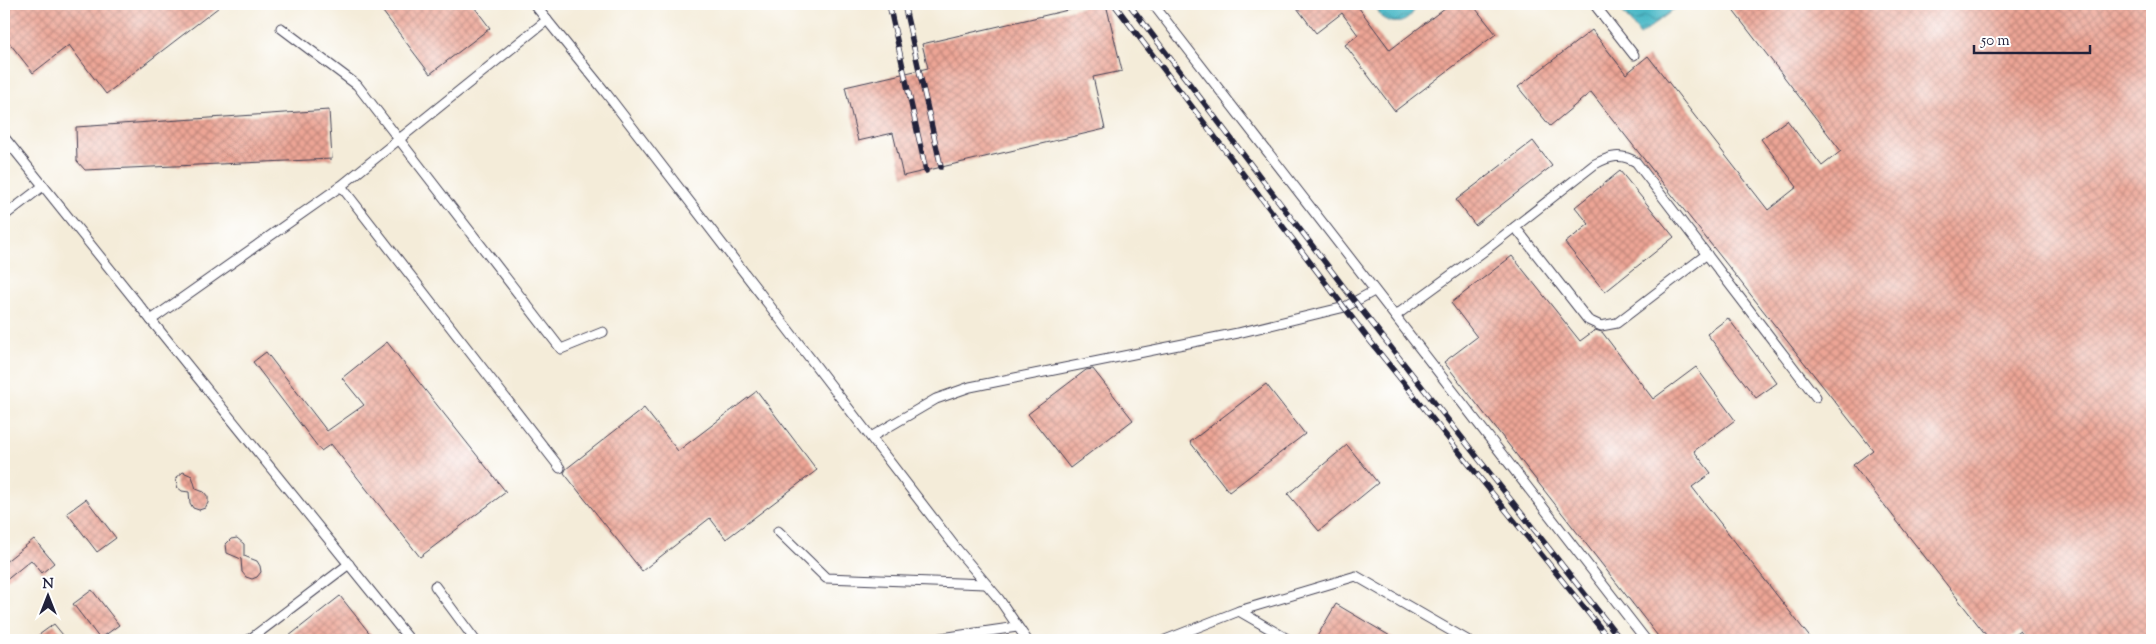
<svg xmlns="http://www.w3.org/2000/svg" width="2156" height="644" viewBox="0 0 2156 644" font-family="'Sorts Mill Goudy',serif">
  <defs>
    <pattern id="water-waves" width="16" height="10" patternUnits="userSpaceOnUse" patternTransform="scale(1.25)"><rect width="16" height="10" fill="#4dbac8"/><path d="M0 5q4-4 8 0t8 0" fill="none" stroke="#4097a4"/></pattern>
    <pattern id="building-cross-hatch" width="8" height="8" patternUnits="userSpaceOnUse" patternTransform="scale(1.25)"><rect width="8" height="8" fill="#eda595"/><path d="M0 0l8 8M0 8l8-8" fill="none" stroke="#c0867b"/></pattern>
  </defs>
  <rect width="100%" height="100%" fill="#fff"/>
  <filter id="ink" filterUnits="userSpaceOnUse"><feTurbulence type="fractalNoise" baseFrequency=".02" numOctaves="2"/><feDisplacementMap in="SourceGraphic" scale="10" xChannelSelector="R" yChannelSelector="G"/><feConvolveMatrix kernelMatrix="1 2 1 2 8 2 1 2 1" color-interpolation-filters="sRGB"/></filter>
  <filter id="wash" filterUnits="userSpaceOnUse"><feTurbulence type="fractalNoise" baseFrequency=".0096" numOctaves="4" result="noise"/><feDisplacementMap in="SourceGraphic" scale="20" xChannelSelector="R" yChannelSelector="G"/><feGaussianBlur stdDeviation="1.12" result="paint"/><feColorMatrix in="noise" values="0 0 0 0 0 0 0 0 0 0 0 0 0 0 0 0 0 1.4 0 .05"/><feComposite in="paint" operator="in"/></filter>
  <g filter="url(#wash)">
    <rect width="100%" height="100%" fill="#f4ecd9"/>
    <g fill="url(#water-waves)" stroke="#386e82">
      <path d="M1375 4H1416C1412 22 1396 28 1381 17Z"/>
      <polygon points="1617,4 1681,4 1640,35"/>
    </g>
    <g id="blocks">
      <g fill="url(#building-cross-hatch)">
        <polygon points="4,4 223,4 106,94 69,45 33,73 4,36"/>
        <polygon points="377,4 472,4 490,28 430,74"/>
        <polygon points="1094,4 1106,4 1122,71 1093,77 1105,129 903,176 893,133 858,141 845,87 928,68 922,44"/>
        <polygon points="1294,4 1356,4 1390,50 1450,4 1472,4 1496,34 1395,111 1345,45 1358,35 1342,13 1316,33"/>
        <polygon points="1728,4 2152,4 2152,640 2027,640 2020,631 2007,640 1990,640 1853,465 1873,450 1591,92 1550,126 1518,87 1592,30 1626,74 1648,56 1768,210 1797,187 1761,139 1787,120 1822,166 1841,151"/>
        <polygon points="329,110 332,159 85,170 77,161 76,127"/>
        <polygon points="1533,141 1552,166 1475,225 1456,200"/>
        <polygon points="1620,171 1674,237 1605,292 1565,243 1589,224 1575,207"/>
        <polygon points="1512,256 1580,341 1595,330 1602,332 1653,399 1696,367 1735,420 1694,451 1711,473 1692,487 1812,640 1661,640 1444,362 1477,337 1451,303"/>
        <polygon points="1728,318 1777,383 1756,398 1707,334"/>
        <polygon points="387,342 506,492 420,557 331,444 321,451 253,362 266,352 327,431 364,405 342,378"/>
        <polygon points="1093,369 1133,420 1070,468 1028,414 1086,370"/>
        <polygon points="1266,384 1305,434 1229,492 1190,442"/>
        <polygon points="757,391 817,470 726,539 710,518 642,571 564,473 566,469 644,408 678,451"/>
        <polygon points="1347,445 1378,483 1319,531 1288,494"/>
        <polygon points="183,472 192,476 196,489 204,492 208,497 208,503 205,508 199,510 193,508 190,503 189,492 182,491 177,487 176,478"/>
        <polygon points="86,499 116,538 97,552 67,513"/>
        <polygon points="237,538 244,544 244,556 257,561 260,566 261,572 257,577 252,579 246,577 242,572 241,559 227,553 226,544 231,539"/>
        <polygon points="34,539 54,563 42,573 31,560 4,582 4,563"/>
        <polygon points="92,590 119,625 100,639 73,604"/>
        <polygon points="340,596 375,640 284,640"/>
        <polygon points="1336,604 1397,640 1315,640"/>
        <polygon points="54,624 67,640 32,640"/>
      </g>
    </g>
  </g>
  <g filter="url(#ink)">
    <use href="#blocks" fill-opacity="0" stroke="#424053" stroke-width="1"/>
    <g fill="none" stroke-linecap="round" stroke-linejoin="round">
      <defs>
        <g id="service">
          <polyline points="534,4 606,93 956,548 999,599 1027,640"/>
          <polyline points="1153,4 1646,640"/>
          <polyline points="1594,4 1634,55"/>
          <polyline points="281,28 357,85 561,349 603,332"/>
          <polyline points="4,137 151,320"/>
          <polyline points="341,186 560,468"/>
          <polyline points="4,216 43,186"/>
          <polyline points="1515,227 1588,320 1601,326 1617,323 1707,254"/>
          <path d="M1395 316 1484 251 1595 164C1610 156 1621 153 1636 162L1816 397"/>
          <polyline points="871,437 936,399 970,387 1238,333 1345,307 1374,291"/>
          <polyline points="778,531 826,578 985,584"/>
          <polyline points="435,586 475,640"/>
          <polyline points="1239,611 1289,640"/>
          <polyline points="249,640 349,564"/>
          <polyline points="410,640 151,320 341,186 547,20"/>
          <polyline points="928,640 1017,627"/>
          <polyline points="1165,640 1239,611 1356,576 1467,640"/>
        </g>
      </defs>
      <use href="#service" stroke="#424053" stroke-width="11"/>
      <use href="#service" stroke="#fff" stroke-width="9"/>
      <defs>
        <g id="rail">
          <polyline points="889,4 926,171"/>
          <polyline points="904,4 941,167"/>
          <polyline points="1114,4 1366,336 1610,640"/>
          <polyline points="1129,4 1349,294 1621,640"/>
        </g>
      </defs>
      <use href="#rail" stroke="#22223b" stroke-width="5.5"/>
      <use href="#rail" stroke="#fff" stroke-width="4" stroke-dasharray="11" stroke-linecap="butt"/>
    </g>
  </g>
  <rect width="2156" height="644" fill="none" stroke="#fff" stroke-width="20"/>
  <g transform="translate(48 596)" stroke="#ffffff" stroke-width="4" paint-order="stroke">
  <path d="M0-4L9 19L0 12L-9 19Z" fill="#22223b"/>
  <text y="-8" font-size="14" font-weight="bold" text-anchor="middle" fill="#22223b">N</text>
  </g>
  <path d="M1974 45v8h116v-8" fill="none" stroke="#22223b" stroke-width="2.5"/>
  <text x="1981" y="45" font-size="15" fill="#22223b" stroke="#ffffff" stroke-width="4" paint-order="stroke">50 m</text>
</svg>
